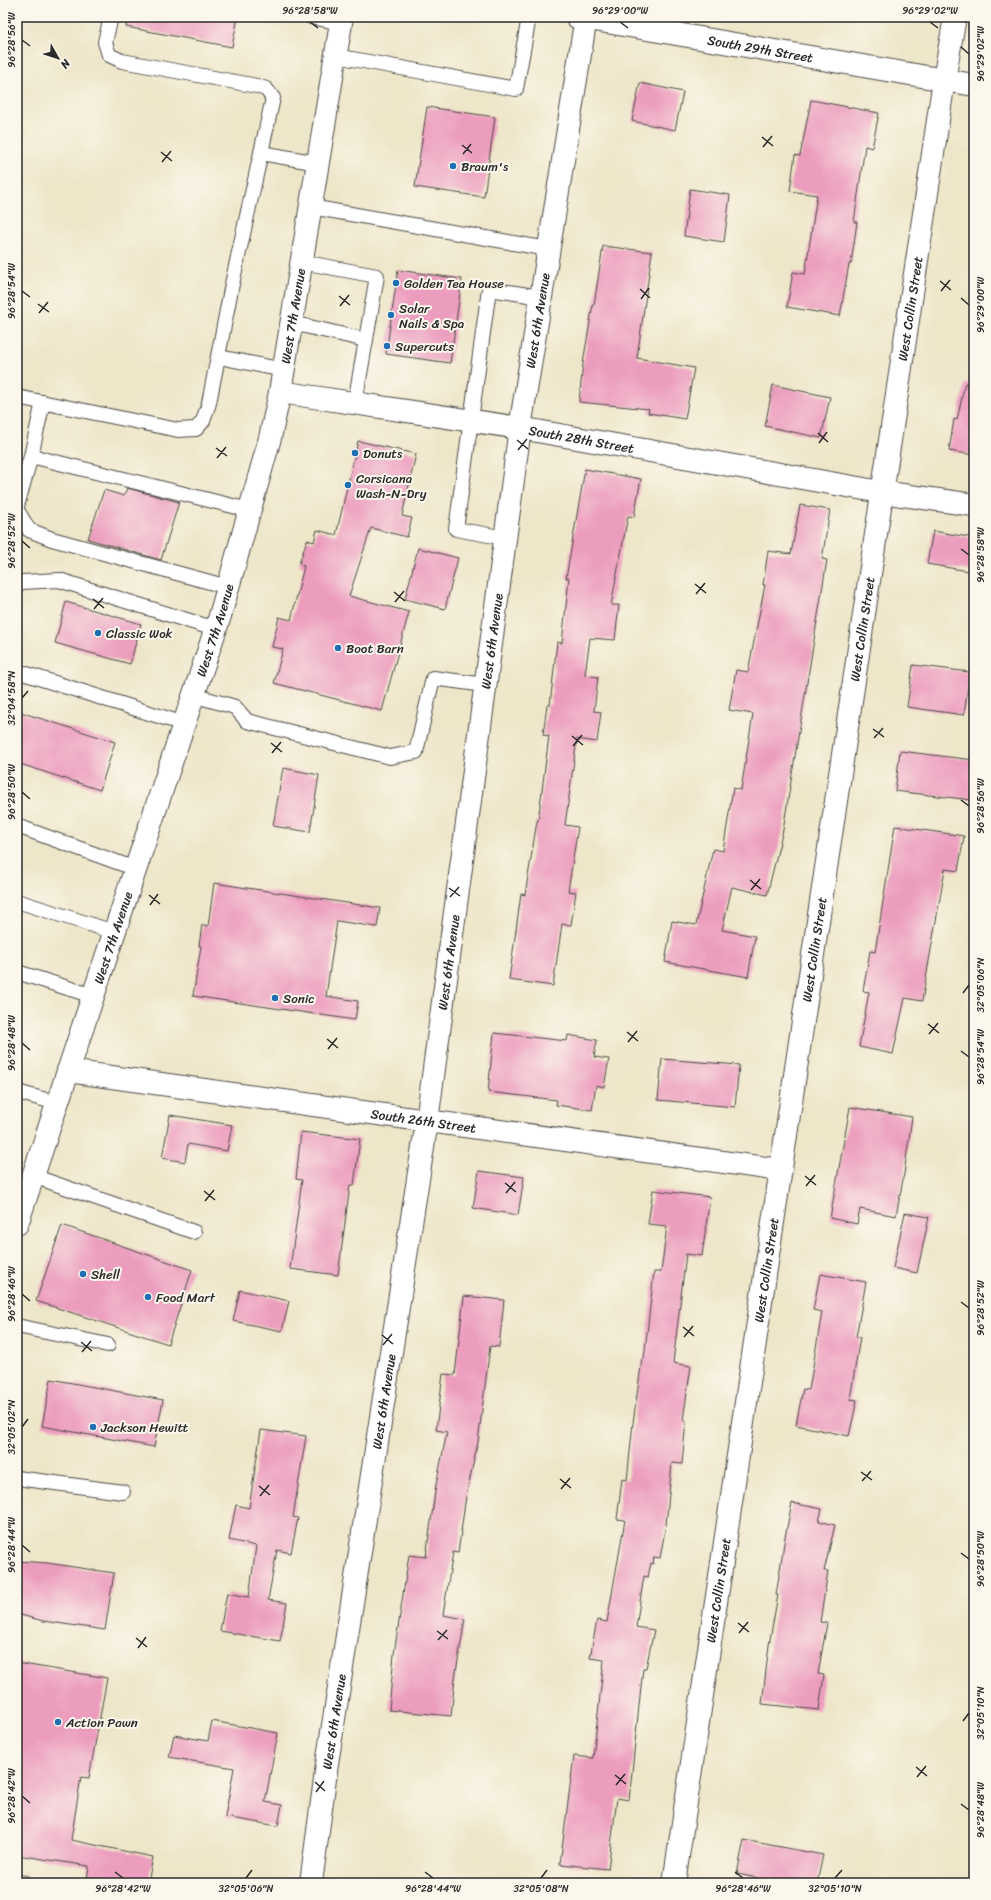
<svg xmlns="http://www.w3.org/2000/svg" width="991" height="1900" viewBox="0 0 991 1900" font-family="Sriracha,sans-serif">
  <rect width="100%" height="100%" fill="#fbf7ec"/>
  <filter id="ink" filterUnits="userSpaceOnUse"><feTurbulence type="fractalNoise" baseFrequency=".025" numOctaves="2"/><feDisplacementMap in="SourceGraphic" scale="8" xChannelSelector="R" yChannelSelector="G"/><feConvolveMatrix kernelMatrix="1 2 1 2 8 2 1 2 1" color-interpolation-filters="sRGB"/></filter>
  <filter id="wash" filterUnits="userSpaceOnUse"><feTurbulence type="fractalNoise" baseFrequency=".012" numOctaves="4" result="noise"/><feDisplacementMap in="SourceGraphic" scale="16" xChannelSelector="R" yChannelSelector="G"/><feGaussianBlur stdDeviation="0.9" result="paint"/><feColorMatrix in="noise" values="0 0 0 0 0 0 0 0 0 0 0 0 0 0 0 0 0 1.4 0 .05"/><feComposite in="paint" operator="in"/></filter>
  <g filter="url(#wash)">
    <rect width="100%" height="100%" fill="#eee6c9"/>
    <g id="blocks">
      <g fill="#ec9dbe">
        <polygon points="127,17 238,17 232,47 126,27"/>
        <polygon points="640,83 683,92 675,130 632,121"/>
        <polygon points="811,100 879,113 872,148 865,146 854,222 857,222 851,264 849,264 840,316 787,307 793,272 805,274 817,195 790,191 795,155 800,156"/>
        <polygon points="427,107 495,117 484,197 415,187"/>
        <polygon points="690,189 730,195 724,242 684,236"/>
        <polygon points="603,246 652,252 637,358 694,368 685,419 648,413 649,409 579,402 583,363 593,304 594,305"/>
        <polygon points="398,270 462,279 450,363 386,354"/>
        <polygon points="965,383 974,384 974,455 949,451 954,419 957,420"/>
        <polygon points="773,385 830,397 821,438 765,426"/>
        <polygon points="358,441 416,454 402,516 412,518 407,537 371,528 349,596 409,612 382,711 274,683 283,649 272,647 279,617 291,620 304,566 299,564 307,540 314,542 317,530 336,535"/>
        <polygon points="585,469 641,479 634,517 628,516 611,605 619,605 615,640 590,638 585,675 598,677 594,711 601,712 597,742 577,739 565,825 578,827 568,891 576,892 571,925 562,924 553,986 509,980 521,894 525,895 537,821 538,821 549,736 543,735 547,705 550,705 557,642 562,643 569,578 566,578"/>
        <polygon points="127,488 179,502 161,560 88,539 104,490 124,496"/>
        <polygon points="800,505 830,510 822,559 827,560 783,830 767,895 732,887 722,930 755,936 748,977 665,962 672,921 696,925 713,849 723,851 733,788 741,790 753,714 729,710 736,670 748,672 765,585 763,585 768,551 791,554"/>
        <polygon points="933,531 974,538 974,572 927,564"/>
        <polygon points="418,548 458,558 445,609 405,599"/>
        <polygon points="66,602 141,624 130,664 55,643"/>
        <polygon points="913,665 970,672 964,715 907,707"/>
        <polygon points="17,711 115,742 100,790 17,763"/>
        <polygon points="900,751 974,760 972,800 895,791"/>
        <polygon points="283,768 319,775 310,832 273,826"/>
        <polygon points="895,826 964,836 958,871 945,869 922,1001 905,998 893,1054 859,1047 869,992 863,991 870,951 875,952"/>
        <polygon points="214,883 380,908 377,927 337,921 326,996 358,1001 355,1020 193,996 201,946 199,946 202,925 208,926"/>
        <polygon points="494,1033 567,1041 568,1035 597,1040 594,1057 609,1059 604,1087 596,1085 592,1110 556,1105 557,1100 488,1092"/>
        <polygon points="662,1059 739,1065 735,1107 658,1100"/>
        <polygon points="850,1107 912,1117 904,1174 896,1216 860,1209 857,1224 830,1218"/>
        <polygon points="170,1115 232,1125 227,1151 188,1144 185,1162 162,1158"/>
        <polygon points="301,1132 360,1139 354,1185 350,1185 338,1275 290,1269 302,1180 296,1179"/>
        <polygon points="479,1171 524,1177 518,1215 473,1208"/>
        <polygon points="653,1190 710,1197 702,1256 686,1254 673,1363 691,1366 683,1420 686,1421 682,1464 672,1463 666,1525 660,1558 654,1557 653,1564 651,1563 648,1577 644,1576 636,1627 654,1630 646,1668 643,1668 629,1800 617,1798 608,1869 560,1864 574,1756 593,1758 604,1660 590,1658 597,1620 607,1622 625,1520 617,1519 622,1479 627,1480 633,1423 642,1359 644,1359 654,1272 661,1272 667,1226 648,1224"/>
        <polygon points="905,1213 929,1217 917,1273 893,1268"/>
        <polygon points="62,1225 192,1270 168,1344 36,1301"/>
        <polygon points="820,1274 866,1282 856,1337 860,1337 850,1399 857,1400 849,1436 796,1425 803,1389 809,1390 822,1312 813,1310"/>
        <polygon points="240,1290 289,1301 282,1331 233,1321"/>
        <polygon points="464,1296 504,1300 499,1347 490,1346 478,1442 466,1496 458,1553 453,1552 443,1615 465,1619 455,1678 451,1716 389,1710 394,1654 409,1555 426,1557 436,1485 447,1432 436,1430 443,1374 455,1375"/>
        <polygon points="51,1379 163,1400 154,1447 42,1426"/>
        <polygon points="261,1430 306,1436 293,1517 298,1518 291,1553 277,1550 268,1600 287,1603 280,1641 220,1631 227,1593 249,1597 256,1546 229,1540 236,1505 249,1508"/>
        <polygon points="792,1503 822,1509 819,1521 835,1525 824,1571 828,1571 820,1622 827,1623 818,1674 824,1675 819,1710 762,1704 769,1645 778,1595 776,1595 785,1537"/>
        <polygon points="17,1561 47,1563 114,1573 105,1630 43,1621 17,1614"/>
        <polygon points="17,1663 107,1678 89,1778 81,1777 71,1840 153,1857 148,1883 108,1883 87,1879 89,1866 17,1855"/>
        <polygon points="212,1721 278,1733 265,1802 282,1805 278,1826 225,1817 234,1768 169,1757 174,1735 208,1741"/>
        <polygon points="744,1840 823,1855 817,1883 782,1883 737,1874"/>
      </g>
    </g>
  </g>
  <g filter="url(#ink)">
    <use href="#blocks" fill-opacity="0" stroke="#484743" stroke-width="1"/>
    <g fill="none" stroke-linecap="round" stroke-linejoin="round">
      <defs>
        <g id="lane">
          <polyline points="311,17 341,23"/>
          <polyline points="336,56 516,89 529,17"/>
          <polyline points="261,153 318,163"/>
          <polyline points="311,207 548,249"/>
          <polyline points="302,262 377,276 355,403"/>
          <polyline points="292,323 366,340"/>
          <polyline points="219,357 284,370"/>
          <polyline points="17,397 178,430 196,429 203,421 209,403 232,284 273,98 266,89 257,86 122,61 109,55 105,42 111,17"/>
          <polyline points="31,456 43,402"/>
          <polyline points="17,506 31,456 249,510"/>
          <polyline points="17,510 29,530 52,539 228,587"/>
          <polyline points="505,538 456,529 489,289 541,297"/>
          <polyline points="17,585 22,582 59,580 215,629"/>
          <polyline points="17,671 184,724"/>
          <polyline points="193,695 235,707 247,721 390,757 416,752 433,678 485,685"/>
          <polyline points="17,826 136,869"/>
          <polyline points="17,901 114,932"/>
          <polyline points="17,972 93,996"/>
          <polyline points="17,1092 57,1103"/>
          <polyline points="33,1176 194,1232"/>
          <polyline points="17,1326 108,1345"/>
          <polyline points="17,1478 123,1492"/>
          <polyline points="17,1882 26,1883"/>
        </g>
        <g id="street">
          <path id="s1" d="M577 17 974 85"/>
          <path id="s2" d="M280 392 520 428 881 492 974 505"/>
          <path id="s3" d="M68 1071 780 1170"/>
          <path id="s4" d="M311 1883 327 1764 427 1121 520 428 586 17"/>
          <path id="s5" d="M674 1883 944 80 955 17"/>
        </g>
        <g id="primary">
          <path id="s6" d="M17 1224 220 616 270 438 280 392 342 17"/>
        </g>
      </defs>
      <use href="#lane" stroke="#484743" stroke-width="16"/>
      <use href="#street" stroke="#484743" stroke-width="24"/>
      <use href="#primary" stroke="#484743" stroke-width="24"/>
      <use href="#lane" stroke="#fff" stroke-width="14"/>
      <use href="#street" stroke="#fff" stroke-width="22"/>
      <use href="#primary" stroke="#fff" stroke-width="22"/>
    </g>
  </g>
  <path fill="none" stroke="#2b2b2b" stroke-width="1.5" d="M310 22 318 28M620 22 628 28M930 22 938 28M22 40 30 46M961 47 969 54M762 137 773 146M462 145 472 153M763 147 772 136M161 152 172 161M463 154 471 144M162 162 171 151M940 281 951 290M640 289 650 298M22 291 30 297M941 291 950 280M339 296 350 305M961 298 969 305M641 299 649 288M38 304 49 312M340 306 349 295M39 313 48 302M818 433 828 442M517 440 528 449M819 443 827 432M216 448 227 456M518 450 527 439M217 458 226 447M22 541 30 548M961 549 969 555M695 584 706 593M394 592 405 601M696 594 705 583M93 599 104 608M395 602 404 591M94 609 103 598M22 698 28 691M873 729 884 737M572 736 583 745M874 738 883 728M271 743 282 752M573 746 582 735M272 753 281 742M22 792 30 799M961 800 969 806M750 880 761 889M449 888 460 896M751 890 760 879M149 895 160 904M450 897 459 887M150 905 158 894M963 993 969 985M928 1024 939 1033M627 1032 638 1041M929 1034 938 1023M327 1039 338 1048M628 1042 637 1031M22 1043 30 1050M328 1049 337 1038M961 1051 969 1057M805 1176 816 1185M505 1183 516 1192M806 1186 815 1175M204 1191 215 1200M506 1193 515 1182M205 1201 214 1190M22 1294 30 1301M961 1302 969 1308M683 1327 694 1336M382 1335 393 1344M684 1337 693 1326M81 1342 92 1351M383 1345 392 1334M82 1352 91 1341M22 1427 28 1419M861 1472 872 1480M560 1479 571 1488M862 1481 871 1471M259 1486 270 1495M561 1489 570 1478M260 1496 269 1485M22 1545 30 1552M961 1553 969 1559M738 1623 749 1632M437 1631 448 1639M739 1633 748 1622M136 1638 147 1647M438 1640 447 1630M138 1648 146 1637M963 1721 969 1713M916 1767 927 1776M615 1775 626 1784M917 1777 926 1766M315 1782 325 1791M616 1785 625 1774M316 1792 324 1781M22 1796 30 1803M961 1804 969 1810M115 1872 123 1878M425 1872 433 1878M735 1872 743 1878M246 1878 252 1870M541 1878 547 1870M835 1878 842 1870"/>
  <g fill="#1f6fb2" stroke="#fbf7ec" stroke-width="1.5">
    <circle cx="453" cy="166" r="4"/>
    <circle cx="396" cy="283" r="4"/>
    <circle cx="391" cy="315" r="4"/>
    <circle cx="387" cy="346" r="4"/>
    <circle cx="355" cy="453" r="4"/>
    <circle cx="348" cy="485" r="4"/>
    <circle cx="98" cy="633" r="4"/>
    <circle cx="338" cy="648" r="4"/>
    <circle cx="275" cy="998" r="4"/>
    <circle cx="83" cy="1274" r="4"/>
    <circle cx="148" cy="1297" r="4"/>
    <circle cx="93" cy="1427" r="4"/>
    <circle cx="58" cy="1722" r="4"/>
  </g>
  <g text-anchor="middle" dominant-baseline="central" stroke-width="4" stroke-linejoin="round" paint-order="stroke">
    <g font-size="13" fill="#2b2b2b" stroke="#fbf7ec">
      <text stroke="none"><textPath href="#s1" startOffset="186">South 29th Street</textPath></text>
      <text stroke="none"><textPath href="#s5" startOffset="1592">West Collin Street</textPath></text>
      <text stroke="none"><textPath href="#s6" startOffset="950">West 7th Avenue</textPath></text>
      <text stroke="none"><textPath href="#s4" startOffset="1579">West 6th Avenue</textPath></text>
      <text stroke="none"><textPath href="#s2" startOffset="305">South 28th Street</textPath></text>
      <text stroke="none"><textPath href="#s6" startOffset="626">West 7th Avenue</textPath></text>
      <text stroke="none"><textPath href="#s5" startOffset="1268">West Collin Street</textPath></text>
      <text stroke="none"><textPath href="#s4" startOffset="1255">West 6th Avenue</textPath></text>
      <text stroke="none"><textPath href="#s6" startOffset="302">West 7th Avenue</textPath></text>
      <text stroke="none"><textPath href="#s5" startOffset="944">West Collin Street</textPath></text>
      <text stroke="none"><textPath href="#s4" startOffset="931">West 6th Avenue</textPath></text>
      <text stroke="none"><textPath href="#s3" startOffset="359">South 26th Street</textPath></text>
      <text stroke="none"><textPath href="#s5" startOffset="620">West Collin Street</textPath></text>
      <text stroke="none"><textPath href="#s4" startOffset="487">West 6th Avenue</textPath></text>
      <text stroke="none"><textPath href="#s5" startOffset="296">West Collin Street</textPath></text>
      <text stroke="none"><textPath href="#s4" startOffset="163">West 6th Avenue</textPath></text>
    </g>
    <g font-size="13" fill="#2b2b2b" stroke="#fbf7ec" text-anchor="start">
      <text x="461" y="166">Braum's</text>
      <text x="404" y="283">Golden Tea House</text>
      <text x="399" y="308">Solar<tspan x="399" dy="15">Nails &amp; Spa</tspan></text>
      <text x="395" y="346">Supercuts</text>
      <text x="363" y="453">Donuts</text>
      <text x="356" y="478">Corsicana<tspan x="356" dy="15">Wash-N-Dry</tspan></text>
      <text x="106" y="633">Classic Wok</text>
      <text x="346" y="648">Boot Barn</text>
      <text x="283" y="998">Sonic</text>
      <text x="91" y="1274">Shell</text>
      <text x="156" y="1297">Food Mart</text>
      <text x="101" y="1427">Jackson Hewitt</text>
      <text x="66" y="1722">Action Pawn</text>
    </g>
  </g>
  <rect width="991" height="1900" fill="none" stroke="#fbf7ec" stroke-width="44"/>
  <g transform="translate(58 58) rotate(129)" stroke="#fbf7ec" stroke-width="3" paint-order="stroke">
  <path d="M0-3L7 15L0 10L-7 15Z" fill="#2b2b2b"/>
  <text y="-6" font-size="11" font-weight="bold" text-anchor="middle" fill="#2b2b2b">N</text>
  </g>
  <rect x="22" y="22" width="947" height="1856" fill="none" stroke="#2b2b2b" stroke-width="1.5"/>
  <g font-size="10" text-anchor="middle" fill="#2b2b2b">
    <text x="310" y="14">96°28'58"W</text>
    <text x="620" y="14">96°29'00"W</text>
    <text x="930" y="14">96°29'02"W</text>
    <text transform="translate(11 40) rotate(-90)" y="4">96°28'56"W</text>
    <text transform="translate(980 54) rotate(-90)" y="4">96°29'02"W</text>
    <text transform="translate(11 291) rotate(-90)" y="4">96°28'54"W</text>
    <text transform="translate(980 305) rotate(-90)" y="4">96°29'00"W</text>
    <text transform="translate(11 541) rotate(-90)" y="4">96°28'52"W</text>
    <text transform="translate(980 555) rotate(-90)" y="4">96°28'58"W</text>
    <text transform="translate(11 698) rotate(-90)" y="4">32°04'58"N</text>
    <text transform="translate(11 792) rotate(-90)" y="4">96°28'50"W</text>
    <text transform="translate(980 806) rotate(-90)" y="4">96°28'56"W</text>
    <text transform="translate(980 985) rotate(-90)" y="4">32°05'06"N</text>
    <text transform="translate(11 1043) rotate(-90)" y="4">96°28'48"W</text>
    <text transform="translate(980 1057) rotate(-90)" y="4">96°28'54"W</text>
    <text transform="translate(11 1294) rotate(-90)" y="4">96°28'46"W</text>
    <text transform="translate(980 1308) rotate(-90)" y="4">96°28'52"W</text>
    <text transform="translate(11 1427) rotate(-90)" y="4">32°05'02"N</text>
    <text transform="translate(11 1545) rotate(-90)" y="4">96°28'44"W</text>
    <text transform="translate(980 1559) rotate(-90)" y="4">96°28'50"W</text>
    <text transform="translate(980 1713) rotate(-90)" y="4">32°05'10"N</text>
    <text transform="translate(11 1796) rotate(-90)" y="4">96°28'42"W</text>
    <text transform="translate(980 1810) rotate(-90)" y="4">96°28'48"W</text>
    <text x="123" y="1892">96°28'42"W</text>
    <text x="246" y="1892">32°05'06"N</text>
    <text x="433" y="1892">96°28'44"W</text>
    <text x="541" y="1892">32°05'08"N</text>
    <text x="743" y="1892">96°28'46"W</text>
    <text x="835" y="1892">32°05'10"N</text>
  </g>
</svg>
